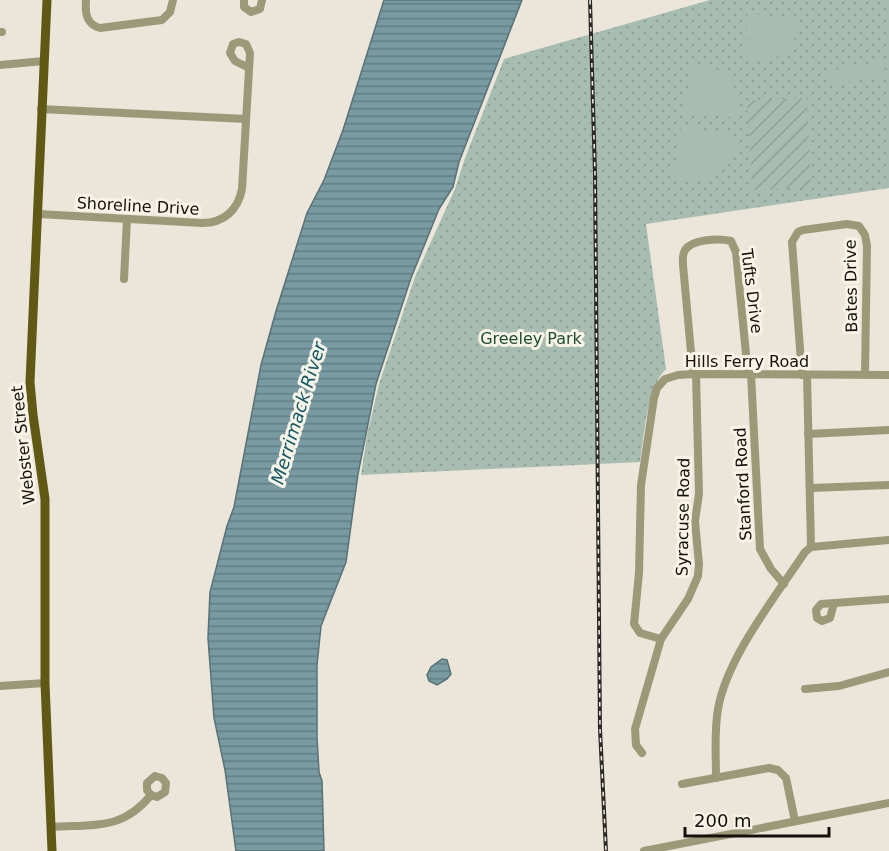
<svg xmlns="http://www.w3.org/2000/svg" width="889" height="851" viewBox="0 0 889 851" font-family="'DejaVu Sans',sans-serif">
  <defs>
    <pattern id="grass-dots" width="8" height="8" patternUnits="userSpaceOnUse" patternTransform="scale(1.5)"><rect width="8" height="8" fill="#a8bdb1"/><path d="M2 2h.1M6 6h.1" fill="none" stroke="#90a197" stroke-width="1.8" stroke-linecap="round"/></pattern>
    <pattern id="garden-furrows" width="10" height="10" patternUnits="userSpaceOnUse" patternTransform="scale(1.5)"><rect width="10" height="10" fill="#a8bdb1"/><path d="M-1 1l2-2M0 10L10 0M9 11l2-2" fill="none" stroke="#90a197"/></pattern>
    <pattern id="water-rules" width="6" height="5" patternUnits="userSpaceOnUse" patternTransform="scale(1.5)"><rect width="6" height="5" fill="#789ba3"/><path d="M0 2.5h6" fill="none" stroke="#617d83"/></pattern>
  </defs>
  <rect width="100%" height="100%" fill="#ebe5da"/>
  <path fill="url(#grass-dots)" d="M710 0H889V188L646 224 666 369C647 387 644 436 640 462L361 475 367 435 379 384 415 277 455 189 465 158 504 59Z"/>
  <polygon fill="url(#garden-furrows)" points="807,98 811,188 752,190 747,101"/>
  <g fill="#a8bdb1">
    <path d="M747 14 797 18C799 53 778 62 746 60Z"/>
    <polygon points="883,61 886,75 831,85 829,71"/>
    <path d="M693 64C730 68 740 82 736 118L684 112Z"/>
    <path d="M681 126 738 137C735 173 707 186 673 181Z"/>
  </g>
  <g fill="url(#water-rules)" stroke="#597276" stroke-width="1.5">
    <polygon points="384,0 522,0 459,162 453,187 439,209 411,278 376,384 358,474 346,562 321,626 317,665 317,737 319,772 322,781 324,851 236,851 225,770 214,718 208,638 210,592 227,526 234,507 261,365 276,311 307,213 324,180 343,130"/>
    <polygon points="442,659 447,660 451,674 447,679 437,685 429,681 427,675 431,667"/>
  </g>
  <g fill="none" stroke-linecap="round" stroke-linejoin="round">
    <g stroke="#9c9979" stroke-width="8">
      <path d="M86 0C85 13 86 24 100 28L162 20 170 12 173 0"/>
      <polyline points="244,0 244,7 251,12 260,9 262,0"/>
      <polyline points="0,32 2,32"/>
      <polyline points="0,65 44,61"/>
      <polyline points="41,109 246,119"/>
      <path d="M38 214 202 223C224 223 238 210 242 189L250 53 246 44 239 42 233 44 230 53 235 61 249 68"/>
      <polyline points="124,279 127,219"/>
      <path d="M693 374 683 265C683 260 682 255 685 250 692 239 719 238 731 241L736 252 748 374"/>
      <polyline points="751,374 760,549 771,569 784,584"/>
      <polyline points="802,375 792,242 798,232 803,230 847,224 859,226 865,235 867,246 865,375"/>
      <polyline points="807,375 811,547"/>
      <polyline points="808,434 889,430"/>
      <polyline points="811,488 889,485"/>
      <polyline points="811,547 889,540"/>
      <polyline points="834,603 830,618 822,621 817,618 816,610 821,604 889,599"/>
      <polyline points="661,639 640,633 634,624 639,573 641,485 654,398 657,388 665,379 678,375 693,374 889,375"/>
      <polyline points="0,686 45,683"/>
      <polyline points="805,689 839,686 889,672"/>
      <polyline points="642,753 636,745 635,729 661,639 688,599 698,576 699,564 695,521 699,494 696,374"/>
      <path d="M716 778C716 755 714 731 718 709 727 657 776 596 805 552L811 547"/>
      <polyline points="682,784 769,768 778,770 786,778 795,821"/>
      <path d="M51 827C93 824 122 831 151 795L157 797 165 792 166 783 162 778 155 776 147 783V790L151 795"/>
      <polyline points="644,851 889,803"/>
    </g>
    <polyline stroke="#605915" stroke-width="9" points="47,0 30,382 33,415 45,499 45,683 52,851"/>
    <defs>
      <polyline id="rail" points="590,0 595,174 600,729 606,851"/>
    </defs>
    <use href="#rail" stroke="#2b2925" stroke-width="4"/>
    <use href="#rail" stroke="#f8f2e7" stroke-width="1.5" stroke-dasharray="4.5" stroke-linecap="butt"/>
  </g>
  <g text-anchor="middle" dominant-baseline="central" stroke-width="6" stroke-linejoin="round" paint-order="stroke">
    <g font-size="16" fill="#12110d" stroke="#f8f2e7">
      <text transform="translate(138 206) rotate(3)">Shoreline Drive</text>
      <text transform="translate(851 286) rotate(-91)">Bates Drive</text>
      <text transform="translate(752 291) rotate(83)">Tufts Drive</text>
      <text x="747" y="361">Hills Ferry Road</text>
      <text transform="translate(23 445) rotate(-96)">Webster Street</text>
      <text transform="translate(743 484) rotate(-93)">Stanford Road</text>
      <text transform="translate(683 517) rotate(-89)">Syracuse Road</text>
    </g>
    <g font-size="16" fill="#1a5037" stroke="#f8f2e7">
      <text x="531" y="338">Greeley Park</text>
    </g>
    <g font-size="18" font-style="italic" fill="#105b68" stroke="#f8f2e7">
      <text transform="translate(298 413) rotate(-73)">Merrimack River</text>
    </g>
  </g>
  <path d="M685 827v9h144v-9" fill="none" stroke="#12110d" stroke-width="3"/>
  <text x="694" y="827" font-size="18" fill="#12110d" stroke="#f8f2e7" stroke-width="4.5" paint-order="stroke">200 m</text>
</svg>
